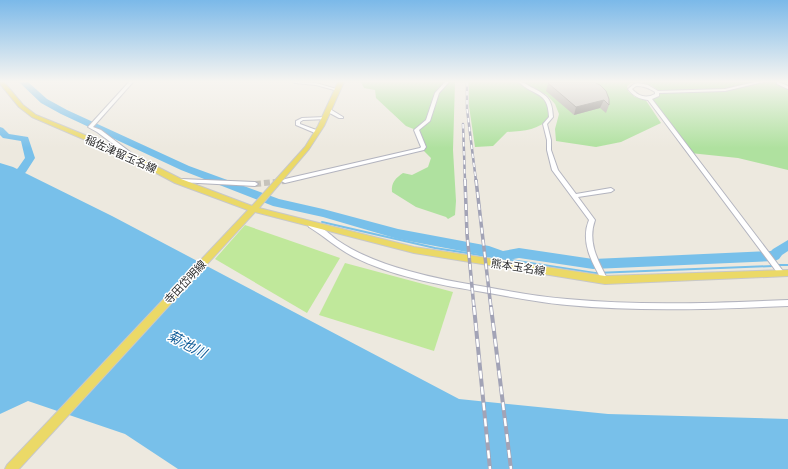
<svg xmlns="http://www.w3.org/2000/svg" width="788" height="469" viewBox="0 0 788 469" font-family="Arial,'Noto Sans JP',sans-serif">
  <rect width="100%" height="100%" fill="#ede9df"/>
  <g fill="#afe19f">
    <path d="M361 82H455L453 150 456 201 455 215 448 219 446 217 416 207 392 192C391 182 396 178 403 173L412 175 428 167 431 158 422 149 416 130 406 126 376 98 375 90 364 88Z"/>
    <path d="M469 82H782L778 84 788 89V170L738 158 690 153 650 100 658 97V92L682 91H659L652 86 641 82 631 83 627 86 628 91 635 97 645 99 661 123 621 142 596 147 556 141 555 129 559 114 555 104 547 95 531 87C543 95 551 102 551 117 539 130 524 131 507 132L493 146 475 147 469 106Z"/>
  </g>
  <g fill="#c0e89b">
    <polygon points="245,225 340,258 307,313 215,259"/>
    <polygon points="345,263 453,292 434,351 319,315"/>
  </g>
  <polygon fill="#78c0ea" points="0,163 13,167 112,216 459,399 608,414 788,419 788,469 178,469 125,434 28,401 0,414"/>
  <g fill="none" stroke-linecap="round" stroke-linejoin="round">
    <g stroke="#78c0ea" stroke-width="2">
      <polyline points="322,222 435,248 595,273 773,266"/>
      <polyline points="778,265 788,265"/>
    </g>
    <g fill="#78c0ea" fill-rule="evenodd">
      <polygon points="19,82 28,82 47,99 67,110 189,166 279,199 323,209 398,229 489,246 503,251 519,248 593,259 771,251 773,249 788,240 788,251 782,255 779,259 775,261 593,269 519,258 503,261 488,256 398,239 323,217 273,206 181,170 61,114 41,103"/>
      <polygon points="0,127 3,128 9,134 28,137 35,158 26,172 4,194 0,195 0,185 18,168 25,158 21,141 3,138 0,135"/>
    </g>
    <polyline stroke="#c6c3bb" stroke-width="4.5" stroke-dasharray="4.5 2.5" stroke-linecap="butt" points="281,181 285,181"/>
    <polyline stroke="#c6c3bb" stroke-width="6" stroke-dasharray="6 3" stroke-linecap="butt" points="255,184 285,181"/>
    <defs>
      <g id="minor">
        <polygon points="129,82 133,82 93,127 101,130 134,155 135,156 132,158 97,132 88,127"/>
        <polygon points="293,82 316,83 340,90 338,91 316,85 295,83"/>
        <polygon points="445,82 449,82 439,93 430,121 419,130 426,147 424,150 285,183 283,182 282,181 285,179 420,148 421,147 414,130 426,120 435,93"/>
        <path d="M519 82C525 82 528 86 533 88 548 96 552 99 553 117L547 124 551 140V150L558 170 576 194 611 188 614 190 611 192 578 197 595 220C587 242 598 261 608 280L607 282 605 283 603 282C592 263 580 242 589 220L552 170 547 150V140L543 124 549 117C548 90 534 97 519 82Z"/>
        <path d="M755 82H763L725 91 659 93V96L652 99 783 271 784 273 783 275 781 276 779 275 648 100C639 99 633 96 628 89L634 84 638 83 648 85 658 91 725 89ZM636 86C644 86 649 88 655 92V94C646 99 638 96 632 89Z"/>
        <polygon points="777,82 779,82 788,86 788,89 777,84"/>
        <polygon points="326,109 330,109 343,117 343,118 339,118 326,111"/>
        <polygon points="325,117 327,117 327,119 303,120 300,122 300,124 319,131 319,133 315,133 296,125 296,121 302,118"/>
        <polygon points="181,179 255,182 258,184 255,186 179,182 178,181"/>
        <path d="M309 223C317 222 331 235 337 240 359 255 383 264 409 271 434 278 460 283 486 287 513 292 540 297 567 299 640 306 714 303 788 300V306C714 309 640 312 567 305 536 302 507 296 477 291 435 284 392 276 354 257 338 249 324 236 309 227L308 225Z"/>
      </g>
      <polygon id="major" points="0,82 4,82 23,105 36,115 136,156 181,179 252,206 305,147 318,126 338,82 344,82 324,126 309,149 259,208 414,247 605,276 788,270 788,276 605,284 414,253 255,212 19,469 5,469 7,465 248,210 175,183 132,160 32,117 19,107 0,84"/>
    </defs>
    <use href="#minor" stroke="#b3b4bf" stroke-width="2"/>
    <use href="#major" stroke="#c8c8c8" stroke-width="2"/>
    <use href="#minor" fill="#fff" fill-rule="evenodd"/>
    <use href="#major" fill="#ebd967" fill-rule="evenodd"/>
    <defs>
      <g id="rail-far2">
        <polyline points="467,82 467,109 476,181"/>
        <polyline points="463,124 465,181"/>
      </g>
      <g id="rail-far1">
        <polyline points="465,180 467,234 474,308"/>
        <polyline points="476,180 491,308"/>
      </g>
      <g id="rail">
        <polyline points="474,307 490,469"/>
        <polyline points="491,307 511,469"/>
      </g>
    </defs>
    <use href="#rail-far2" stroke="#a2a3b6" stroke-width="2.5"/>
    <use href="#rail-far1" stroke="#a2a3b6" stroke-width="3.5"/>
    <use href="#rail" stroke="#a2a3b6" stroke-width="4"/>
    <use href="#rail-far2" stroke="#fff" stroke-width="1.5" stroke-dasharray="4.5" stroke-linecap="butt"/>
    <use href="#rail-far1" stroke="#fff" stroke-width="2" stroke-dasharray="6" stroke-linecap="butt"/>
    <use href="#rail" stroke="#fff" stroke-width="2.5" stroke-dasharray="8" stroke-linecap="butt"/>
  </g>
  <polygon fill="#ada9a4" points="594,82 609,105 606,113 600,108 574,115 546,91 548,83"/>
  <polygon fill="#8d8a86" points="604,100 600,108 574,115 576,107"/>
  <polygon fill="#c9c5bf" stroke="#8d8a86" points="550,82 594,82 600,85 606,91 609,99 609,105 604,100 576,107 548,83"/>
  <linearGradient id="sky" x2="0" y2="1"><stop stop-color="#7bb9e9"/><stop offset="0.55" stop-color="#f7f5f1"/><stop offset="1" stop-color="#f7f5f1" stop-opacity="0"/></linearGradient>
  <rect width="788" height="148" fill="url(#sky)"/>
  <g text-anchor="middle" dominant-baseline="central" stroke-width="3" stroke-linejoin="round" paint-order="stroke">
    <g font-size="11" fill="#2c2c2c" stroke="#fff">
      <text transform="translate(121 154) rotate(24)">稲佐津留玉名線</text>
      <text transform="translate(518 267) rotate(9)">熊本玉名線</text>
      <text transform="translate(185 282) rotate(-47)">寺田岱明線</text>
    </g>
    <g font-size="14" font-style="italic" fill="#135e99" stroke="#fff">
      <text transform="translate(187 344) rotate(28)">菊池川</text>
    </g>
  </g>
</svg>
